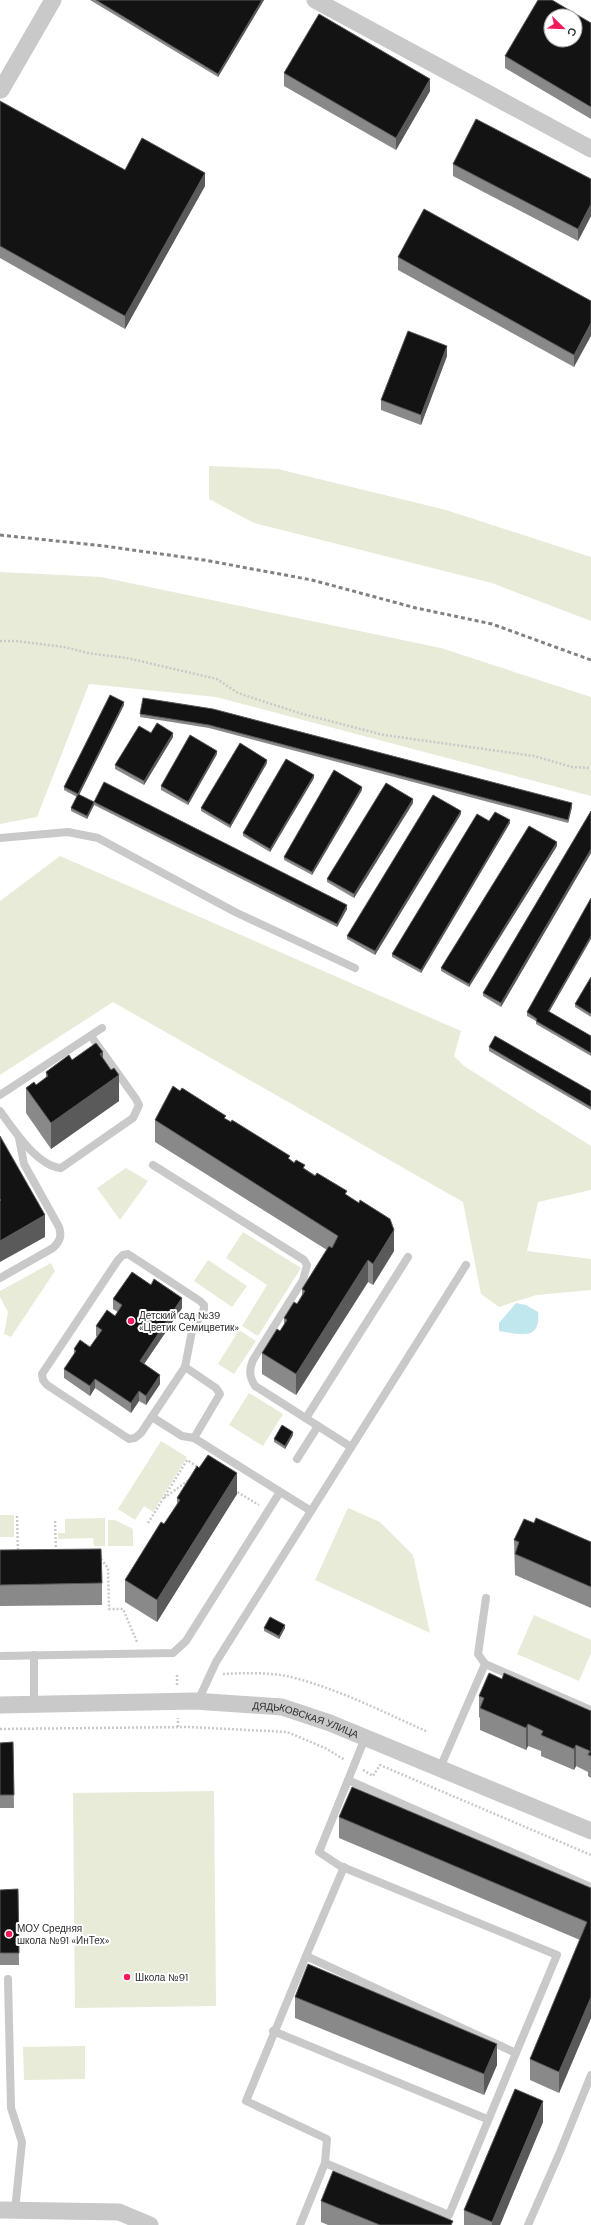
<svg xmlns="http://www.w3.org/2000/svg" width="591" height="2225" viewBox="0 0 591 2225" font-family="'DM Sans',sans-serif">
  <rect width="100%" height="100%" fill="#fff"/>
  <g fill="#e7ebd7">
    <polygon points="209,466 278,469 446,510 591,557 591,621 492,583 254,523 209,499"/>
    <polygon points="0,572 101,577 441,648 591,697 591,796 216,697 89,684 37,817 0,824"/>
    <polygon points="60,856 461,1031 454,1056 464,1066 591,1146 591,1190 538,1202 527,1251 591,1259 591,1290 536,1295 499,1307 481,1294 463,1202 113,1002 0,1075 0,901"/>
    <polygon points="126,1168 148,1181 120,1220 97,1188"/>
    <polygon points="243,1232 301,1268 258,1336 242,1326 267,1285 226,1258"/>
    <polygon points="208,1260 247,1286 232,1307 194,1281"/>
    <polygon points="51,1263 55,1271 11,1337 4,1334 8,1312 0,1297 0,1291"/>
    <polygon points="239,1330 256,1341 234,1374 218,1364"/>
    <polygon points="249,1393 283,1414 263,1446 229,1425"/>
    <polygon points="161,1441 187,1457 153,1512 144,1506 135,1520 118,1509"/>
    <polygon points="348,1508 380,1522 413,1555 430,1633 315,1580"/>
    <rect x="0" y="1515" width="14" height="22"/>
    <polygon points="105,1518 105,1546 94,1546 93,1538 58,1539 58,1533 65,1533 65,1519"/>
    <polygon points="108,1520 115,1520 133,1529 133,1546 108,1546"/>
    <polygon points="534,1615 591,1640 591,1653 579,1681 517,1654"/>
    <polygon points="214,1791 216,2006 75,2008 73,1793"/>
    <polygon points="85,2046 85,2079 24,2080 23,2047"/>
  </g>
  <path fill="#c1e7ee" d="M516 1303 526 1305 538 1312C541 1342 520 1334 499 1331V1323Z"/>
  <g fill="none" stroke-linecap="round" stroke-linejoin="round">
    <g stroke="#c9c9c9" stroke-width="2.5" stroke-dasharray="2 2" stroke-linecap="butt">
      <polyline points="0,641 15,641 64,647 88,653 127,658 217,679 238,693 299,713 384,735 534,756 572,767 591,768"/>
      <polyline points="234,1490 259,1505"/>
      <polyline points="164,1498 189,1480"/>
      <polyline points="17,1516 18,1551"/>
      <polyline points="55,1521 56,1551"/>
      <polyline points="148,1523 187,1460 201,1469"/>
      <polyline points="101,1559 108,1568 109,1609 123,1609 137,1642"/>
      <path d="M223 1674C245 1673 269 1672 291 1677 339 1689 383 1712 428 1732"/>
      <polyline points="177,1675 177,1686"/>
      <polyline points="178,1727 178,1718"/>
      <polyline points="0,1729 188,1727 287,1732 325,1748 345,1760"/>
      <polyline points="363,1770 373,1776 380,1765 591,1855"/>
    </g>
    <g stroke="#c9c9c9" stroke-width="8">
      <polyline points="0,838 68,832 98,838 235,912 355,968"/>
      <polyline points="0,1095 102,1028"/>
      <path d="M0 1111C13 1129 37 1166 61 1168L133 1118 139 1105 136 1099 91 1036"/>
      <path d="M153 1165 304 1260 307 1265 303 1280 253 1360C249 1370 249 1376 255 1386L351 1447"/>
      <polygon points="128,1254 200,1301 204,1305 204,1309 192,1331 185,1367 141,1433 135,1438 129,1439 47,1385 43,1380 42,1374 118,1260 123,1255"/>
      <path d="M0 1278 53 1248C60 1241 62 1236 59 1227L24 1164 19 1138"/>
      <polyline points="185,1367 216,1388 220,1394 194,1438"/>
      <polyline points="152,1417 182,1436 194,1438 311,1511"/>
      <polyline points="306,1418 408,1257"/>
      <polyline points="297,1459 318,1426"/>
      <polyline points="34,1655 34,1704"/>
      <polyline points="0,1656 173,1653 186,1641 280,1492"/>
      <polyline points="485,1664 478,1654 486,1598"/>
      <polyline points="198,1701 216,1662 466,1265"/>
      <polyline points="365,1738 319,1852 340,1866 557,1955 516,2053"/>
      <polyline points="440,1768 485,1664 591,1710"/>
      <polyline points="348,1780 591,1887"/>
      <polyline points="306,1956 344,1867"/>
      <polyline points="8,1979 11,2108 22,2142 15,2210"/>
      <polyline points="273,2031 487,2119"/>
      <polyline points="300,2225 325,2163 449,2215 516,2053 306,1956 246,2101 327,2139 325,2163"/>
      <polyline points="528,2225 560,2152 591,2075"/>
    </g>
    <g stroke="#c9c9c9" stroke-width="17">
      <polyline points="315,0 591,149"/>
      <polyline points="1,90 53,0"/>
      <path id="s1" d="M0 1705 194 1701 282 1707 330 1723 591 1831"/>
      <polyline points="0,2210 119,2212 150,2225"/>
    </g>
    <polyline stroke="#818181" stroke-width="3" stroke-dasharray="4 3" stroke-linecap="butt" points="0,535 104,546 204,560 312,580 416,608 492,624 591,660"/>
  </g>
  <g fill="#898989">
    <polygon points="90,0 264,0 218,77"/>
    <polygon points="591,23 591,119 505,68 505,56"/>
    <polygon points="284,73 430,91 396,150 284,86"/>
    <polygon points="0,101 125,170 205,186 125,329 0,258"/>
    <polygon points="453,164 591,179 591,216 578,241 453,176"/>
    <polygon points="398,257 591,301 574,367 398,270"/>
    <polygon points="447,356 421,425 381,410 381,400"/>
    <polygon points="143,698 572,807 568,823 209,728 140,717"/>
    <polygon points="124,705 79,795 94,802 347,909 337,927 94,805 87,819 71,811 71,808 77,797 64,790 64,787"/>
    <polygon points="151,733 173,737 144,785 115,769 115,765"/>
    <polygon points="217,754 188,805 161,790 161,786"/>
    <polygon points="267,763 230,828 201,811 201,808"/>
    <polygon points="314,778 270,852 243,836 243,833"/>
    <polygon points="362,790 312,875 284,860 284,857"/>
    <polygon points="413,803 354,898 327,882 327,879"/>
    <polygon points="591,811 591,853 501,1007 483,996 483,993"/>
    <polygon points="461,814 375,955 347,939 347,936"/>
    <polygon points="489,821 510,823 421,973 392,957 392,954"/>
    <polygon points="557,846 469,987 441,971 441,968"/>
    <polygon points="591,977 591,1017 575,1007 575,1004"/>
    <polygon points="527,1012 549,1012 591,1036 591,1056 536,1024 536,1021 527,1016"/>
    <polygon points="489,1047 591,1091 591,1110 489,1051"/>
    <polygon points="103,1058 119,1101 51,1149 26,1113 26,1088 36,1085 46,1078 46,1072 72,1060"/>
    <polygon points="180,1091 347,1195 394,1251 373,1285 368,1282 296,1395 262,1374 262,1353 280,1331 284,1325 284,1318 297,1304 302,1295 302,1289 327,1250 155,1142 155,1120"/>
    <polygon points="113,1299 182,1308 144,1364 160,1384 146,1405 139,1401 131,1413 95,1388 90,1396 64,1378 64,1369 74,1355 74,1349 90,1347 97,1337 96,1336 96,1326 115,1316 118,1312 113,1309"/>
    <polygon points="293,1435 285,1449 274,1442 274,1439"/>
    <polygon points="199,1468 237,1494 157,1622 125,1602 125,1580 164,1524 177,1504 177,1498"/>
    <polygon points="534,1523 591,1542 591,1608 515,1575 514,1540"/>
    <polygon points="0,1550 102,1583 102,1605 0,1606"/>
    <polygon points="264,1628 285,1628 279,1639 264,1631"/>
    <polygon points="502,1679 591,1711 591,1778 588,1776 588,1772 576,1766 574,1770 541,1756 541,1751 528,1746 526,1750 480,1730 480,1718 479,1717 479,1696"/>
    <polygon points="13,1742 14,1808 0,1808 0,1743"/>
    <polygon points="339,1817 591,1888 591,2018 559,2093 530,2080 530,2059 580,1940 339,1838"/>
    <polygon points="18,1889 19,1965 0,1965 0,1890"/>
    <polygon points="295,1997 497,2065 484,2095 295,2018"/>
    <polygon points="543,2122 500,2225 464,2225 464,2210"/>
    <polygon points="321,2201 453,2225 328,2225 321,2222"/>
  </g>
  <g fill="#5a5a5a">
    <polygon points="262,0 264,0 218,77 218,74"/>
    <polygon points="430,79 430,91 396,150 396,138"/>
    <polygon points="205,173 205,186 125,329 125,316"/>
    <polygon points="591,204 591,216 578,241 578,229"/>
    <polygon points="591,323 591,336 574,367 574,355"/>
    <polygon points="447,346 447,356 421,425 421,415"/>
    <polygon points="124,702 124,705 78,797 78,794"/>
    <polygon points="173,733 173,737 144,785 144,781"/>
    <polygon points="217,751 217,754 188,805 188,802"/>
    <polygon points="267,760 267,763 230,828 230,825"/>
    <polygon points="314,775 314,778 270,852 270,849"/>
    <polygon points="362,787 362,790 312,875 312,872"/>
    <polygon points="413,799 413,803 354,898 354,894"/>
    <polygon points="94,802 94,805 87,819 87,816"/>
    <polygon points="572,803 572,807 568,823 568,820"/>
    <polygon points="461,811 461,814 375,955 375,951"/>
    <polygon points="510,820 510,823 421,973 421,970"/>
    <polygon points="557,842 557,846 469,987 469,984"/>
    <polygon points="591,849 591,853 501,1007 501,1003"/>
    <polygon points="347,905 347,909 337,927 337,924"/>
    <polygon points="591,936 591,939 548,1014 548,1011"/>
    <polygon points="103,1052 103,1078 100,1054"/>
    <polygon points="119,1075 119,1101 51,1149 51,1123"/>
    <polygon points="45,1215 45,1237 0,1262 0,1241"/>
    <polygon points="394,1230 394,1251 373,1285 373,1264"/>
    <polygon points="368,1260 368,1282 296,1395 296,1374"/>
    <polygon points="182,1298 182,1308 140,1370 140,1361"/>
    <polygon points="160,1375 160,1384 146,1405 146,1396"/>
    <polygon points="95,1379 95,1388 90,1396 90,1386"/>
    <polygon points="139,1391 139,1401 131,1413 131,1403"/>
    <polygon points="293,1432 293,1435 285,1449 285,1446"/>
    <polygon points="237,1473 237,1494 157,1622 157,1600"/>
    <polygon points="285,1625 285,1628 279,1639 279,1636"/>
    <polygon points="528,1724 528,1746 526,1750 526,1728"/>
    <polygon points="576,1745 576,1766 574,1770 574,1749"/>
    <polygon points="591,1997 591,2018 559,2093 559,2072"/>
    <polygon points="497,2044 497,2065 484,2095 484,2074"/>
    <polygon points="543,2101 543,2122 500,2225 492,2225 492,2222"/>
  </g>
  <g fill="#131313" stroke="#5a5a5a" fill-rule="evenodd">
    <polygon points="96,0 262,0 218,74"/>
    <path d="M538 0H552L591 23V107L505 56ZM551 16H575V40H551Z"/>
    <polygon points="319,14 430,79 396,138 284,73"/>
    <polygon points="0,101 125,170 142,138 205,173 125,316 0,246"/>
    <polygon points="476,119 591,179 591,204 578,229 453,164"/>
    <polygon points="424,209 591,301 591,323 574,355 398,257"/>
    <polygon points="408,331 447,346 421,415 381,400"/>
    <polygon points="110,695 124,702 78,794 94,802 104,782 347,905 337,924 94,802 87,816 71,808 78,794 64,787"/>
    <polygon points="143,698 213,709 572,803 568,820 209,725 140,714"/>
    <polygon points="157,723 173,733 144,781 115,765 139,726 151,733"/>
    <polygon points="190,735 217,751 188,802 161,786"/>
    <polygon points="240,743 267,760 230,825 201,808"/>
    <polygon points="286,759 314,775 270,849 243,833"/>
    <polygon points="334,770 362,787 312,872 284,857"/>
    <polygon points="386,783 413,799 354,894 327,879"/>
    <polygon points="433,795 461,811 375,951 347,936"/>
    <polygon points="591,811 591,849 501,1003 483,993"/>
    <polygon points="495,812 510,820 421,970 392,954 477,814 489,821"/>
    <polygon points="529,826 557,842 469,984 441,968"/>
    <polygon points="591,898 591,936 548,1011 591,1036 591,1053 536,1021 537,1019 527,1012"/>
    <polygon points="591,977 591,1014 575,1004"/>
    <polygon points="495,1036 591,1091 591,1107 489,1047"/>
    <polygon points="96,1043 103,1052 100,1054 111,1070 114,1068 119,1075 51,1123 26,1088 34,1082 36,1085 48,1076 46,1072 69,1055 72,1060"/>
    <polygon points="173,1086 180,1091 182,1088 226,1116 224,1118 231,1122 232,1120 290,1156 288,1158 294,1163 296,1160 305,1165 303,1168 315,1176 317,1173 347,1191 345,1194 359,1203 360,1200 390,1219 394,1230 373,1264 368,1260 296,1374 262,1353 277,1329 280,1331 287,1320 284,1318 294,1302 297,1304 305,1291 302,1289 329,1246 332,1248 338,1236 155,1120"/>
    <polygon points="0,1136 45,1215 0,1241 0,1201 1,1200 0,1199"/>
    <polygon points="132,1272 151,1285 154,1279 182,1298 140,1361 160,1375 146,1396 139,1391 131,1403 95,1379 90,1386 64,1369 76,1351 74,1349 80,1340 90,1347 102,1330 96,1326 107,1310 115,1316 122,1305 113,1299"/>
    <polygon points="282,1425 293,1432 285,1446 274,1439"/>
    <polygon points="208,1455 237,1473 157,1600 125,1580 161,1522 164,1524 180,1500 177,1498 197,1466 199,1468"/>
    <polygon points="536,1518 591,1542 591,1587 515,1554 519,1542 514,1540 524,1519 534,1523"/>
    <polygon points="101,1549 102,1583 0,1585 0,1550"/>
    <polygon points="270,1617 285,1625 279,1636 264,1628"/>
    <polygon points="489,1673 502,1679 504,1673 591,1711 591,1756 588,1755 590,1751 576,1745 574,1749 541,1735 543,1731 528,1724 526,1728 480,1708 484,1698 479,1696"/>
    <polygon points="13,1742 14,1795 0,1795 0,1743"/>
    <polygon points="352,1787 591,1888 591,1997 559,2072 530,2059 587,1922 339,1817"/>
    <polygon points="18,1889 19,1953 0,1953 0,1890"/>
    <polygon points="308,1964 497,2044 484,2074 295,1997"/>
    <polygon points="515,2089 543,2101 492,2222 464,2210"/>
    <polygon points="333,2171 453,2221 451,2225 380,2225 321,2201"/>
  </g>
  <g fill="#f61a5d" stroke="#fff" stroke-width="1.5">
    <circle cx="131" cy="1321" r="4"/>
    <circle cx="9" cy="1934" r="4"/>
    <circle cx="127" cy="1977" r="4"/>
  </g>
  <g text-anchor="middle" dominant-baseline="central" stroke-width="4" stroke-linejoin="round" paint-order="stroke">
    <g font-size="10" fill="#2c2c2c" stroke="#fff" text-anchor="start">
      <text x="139" y="1315">Детский сад №39<tspan x="139" dy="12">«Цветик Семицветик»</tspan></text>
      <text x="17" y="1928">МОУ Средняя<tspan x="17" dy="12">школа №91 «ИнТех»</tspan></text>
      <text x="135" y="1977">Школа №91</text>
    </g>
    <g font-size="10" fill="#2c2c2c" stroke="#fff">
      <text stroke="none"><textPath href="#s1" startOffset="308">ДЯДЬКОВСКАЯ УЛИЦА</textPath></text>
    </g>
  </g>
  <g transform="translate(563 28) rotate(113)"><circle r="19" fill="#ffffff" stroke="#ababab"/>
  <path d="M0-3L7 15L0 10L-7 15Z" fill="#f61a5d"/>
  <text y="-6" font-size="11" font-weight="bold" text-anchor="middle" fill="#2c2c2c">С</text>
  </g>
</svg>
